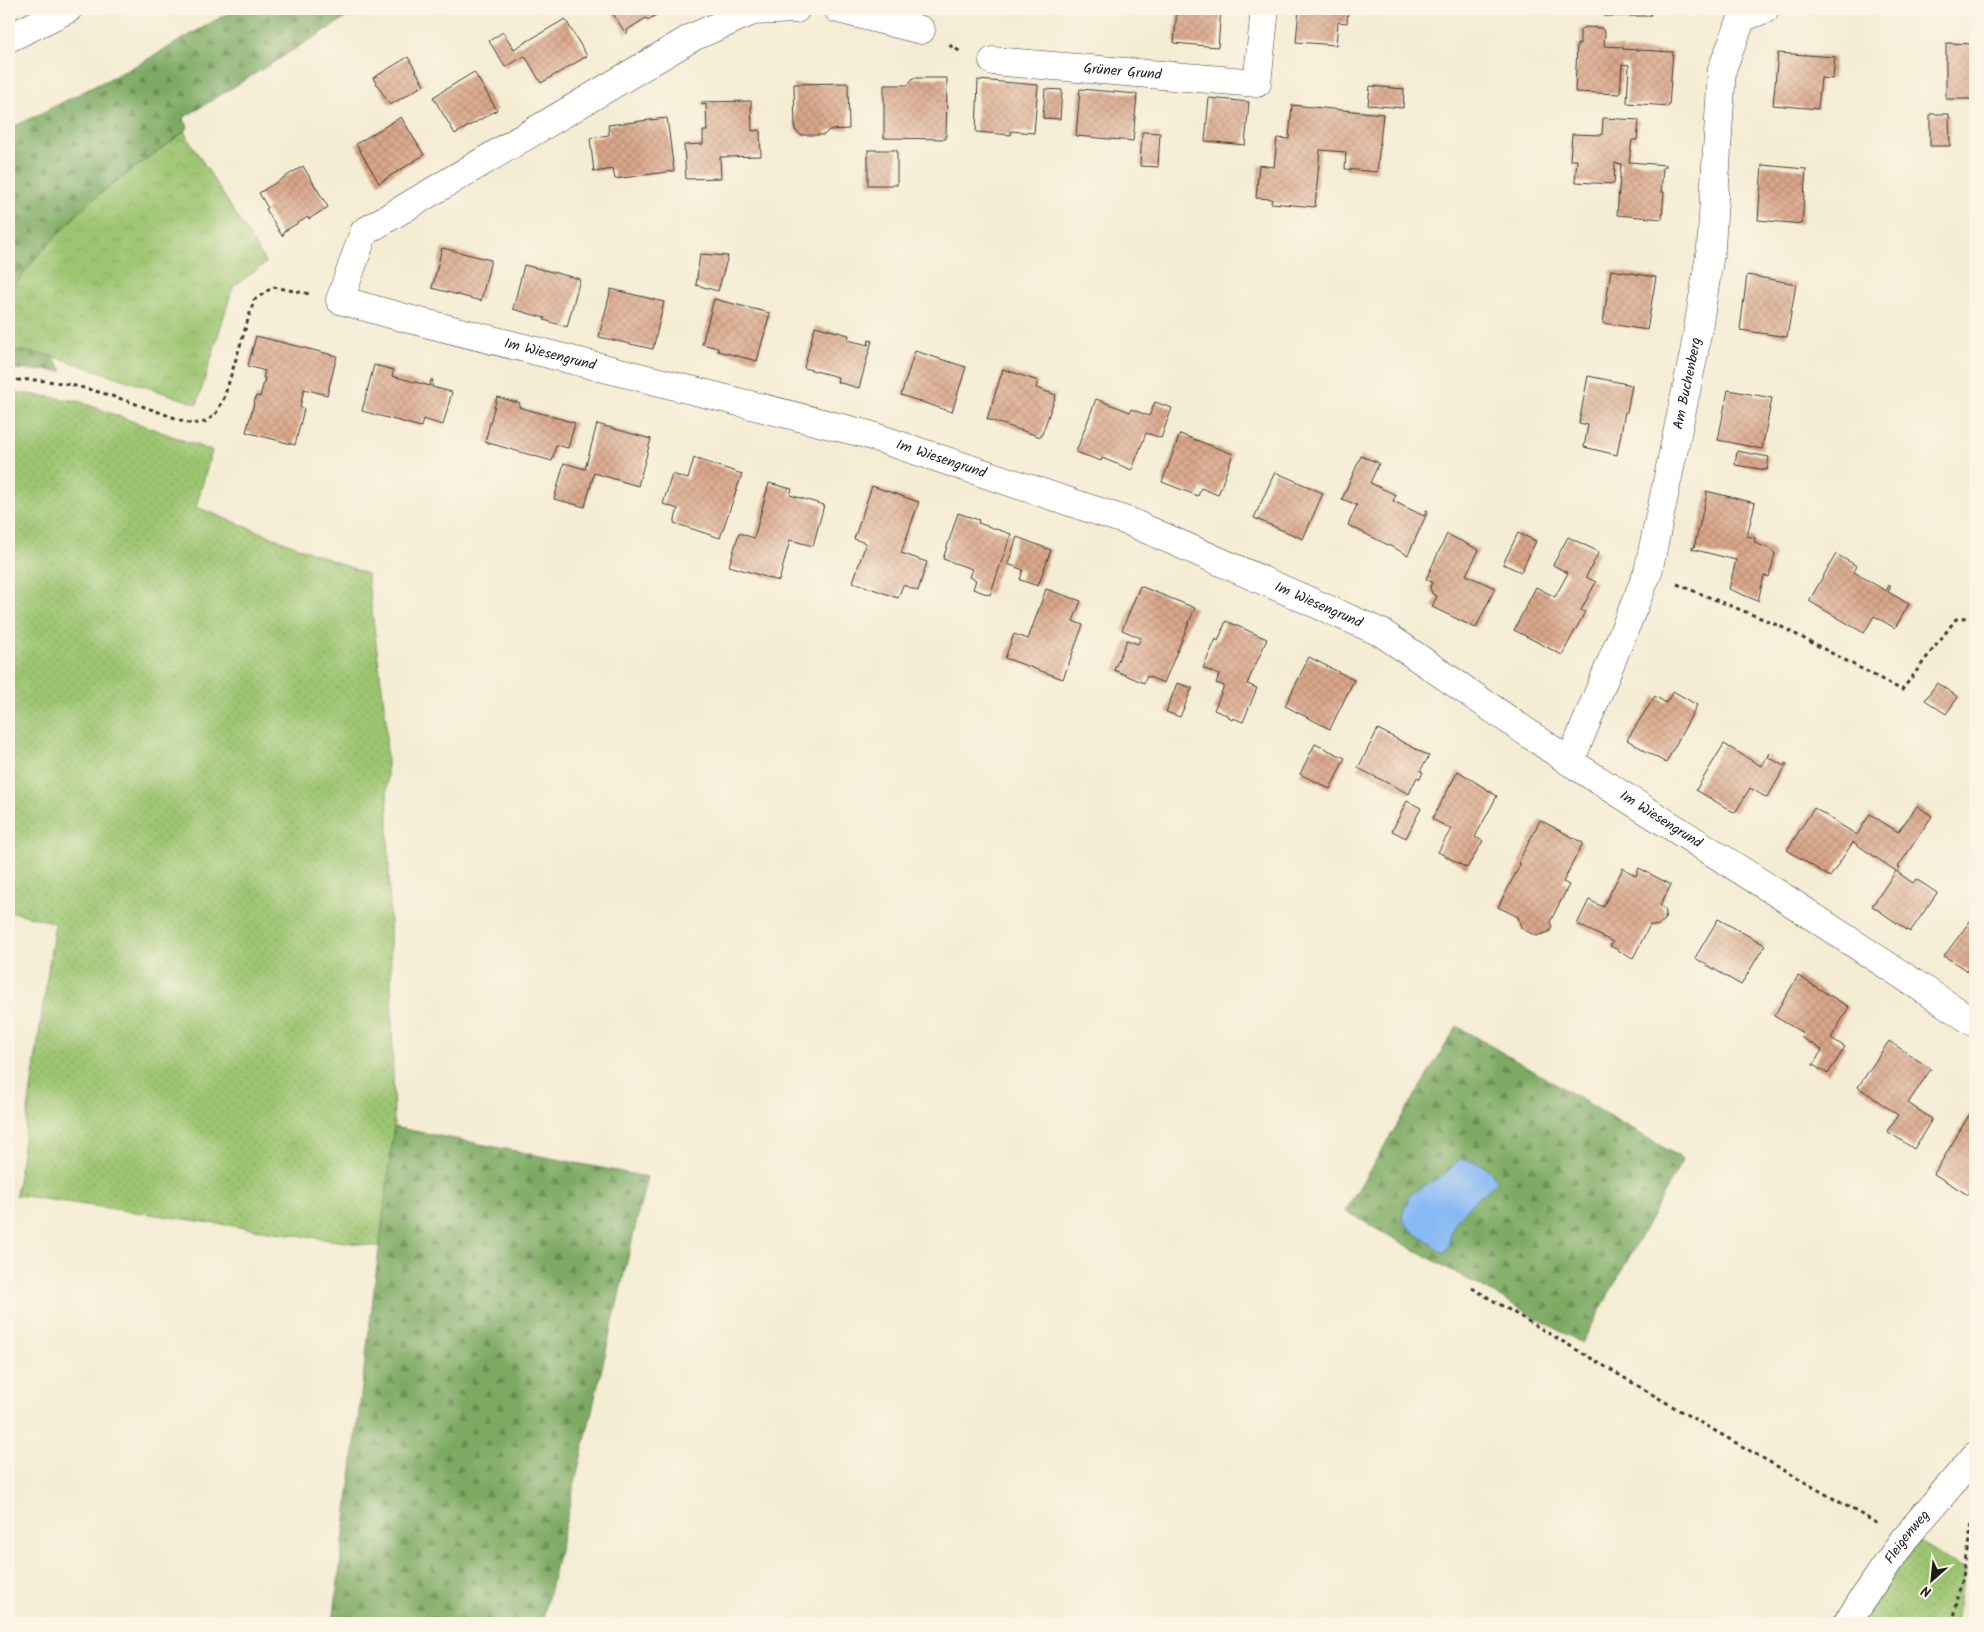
<svg xmlns="http://www.w3.org/2000/svg" width="1984" height="1632" viewBox="0 0 1984 1632" font-family="Kalam,sans-serif">
  <defs>
    <pattern id="grass-dots" width="8" height="8" patternUnits="userSpaceOnUse" patternTransform="scale(1.25)"><rect width="8" height="8" fill="#9cc571"/><path d="M2 2h.1M6 6h.1" fill="none" stroke="#86a961" stroke-width="1.8" stroke-linecap="round"/></pattern>
    <pattern id="forest-firs" width="22" height="20" patternUnits="userSpaceOnUse" patternTransform="scale(1.25)"><rect width="22" height="20" fill="#7daa63"/><path d="M5 1l3.5 6h-7zM16 11l3.5 6h-7z" fill="#668a51"/></pattern>
    <pattern id="park-crowns" width="20" height="18" patternUnits="userSpaceOnUse" patternTransform="scale(1.25)"><rect width="20" height="18" fill="#9cc571"/><path d="M2 6a3 3 0 1 1 6 0M12 15a3 3 0 1 1 6 0" fill="none" stroke="#86a961"/></pattern>
    <pattern id="building-cross-hatch" width="8" height="8" patternUnits="userSpaceOnUse" patternTransform="scale(1.25)"><rect width="8" height="8" fill="#d9a689"/><path d="M0 0l8 8M0 8l8-8" fill="none" stroke="#ba8e76"/></pattern>
  </defs>
  <rect width="100%" height="100%" fill="#fcf5e5"/>
  <filter id="ink" filterUnits="userSpaceOnUse"><feTurbulence type="fractalNoise" baseFrequency=".02" numOctaves="2"/><feDisplacementMap in="SourceGraphic" scale="10" xChannelSelector="R" yChannelSelector="G"/><feConvolveMatrix kernelMatrix="1 2 1 2 8 2 1 2 1" color-interpolation-filters="sRGB"/></filter>
  <filter id="wash" filterUnits="userSpaceOnUse"><feTurbulence type="fractalNoise" baseFrequency=".0096" numOctaves="4" result="noise"/><feDisplacementMap in="SourceGraphic" scale="20" xChannelSelector="R" yChannelSelector="G"/><feGaussianBlur stdDeviation="1.12" result="paint"/><feColorMatrix in="noise" values="0 0 0 0 0 0 0 0 0 0 0 0 0 0 0 0 0 1.4 0 .05"/><feComposite in="paint" operator="in"/></filter>
  <g filter="url(#wash)">
    <rect width="100%" height="100%" fill="#f4ecd3"/>
    <g fill="url(#grass-dots)" stroke="#5c7046">
      <polygon points="14,392 78,401 212,451 196,507 367,574 386,719 394,1127 380,1247 16,1195 55,923 9,911 9,394"/>
      <polygon points="1915,1539 1965,1569 1956,1623 1862,1623"/>
    </g>
    <g fill="url(#forest-firs)" stroke="#4c6340">
      <polygon points="235,9 360,9 183,118 188,126 184,132 90,201 35,259 9,294 9,129 141,63"/>
      <polygon points="9,349 53,356 63,371 9,369"/>
      <polygon points="1457,1026 1683,1159 1582,1343 1345,1211"/>
      <polygon points="394,1127 647,1177 542,1623 333,1623"/>
    </g>
    <polygon fill="url(#park-crowns)" stroke="#5c7046" points="184,132 266,263 233,287 197,404 53,356 9,349 9,294 35,259 90,201"/>
    <path fill="#87b9f4" stroke="#526a88" d="M1460 1159C1476 1162 1490 1165 1497 1182 1478 1199 1448 1217 1450 1245L1444 1253 1411 1230 1404 1222 1403 1212 1410 1194 1445 1174Z"/>
    <g id="blocks">
      <g fill="url(#building-cross-hatch)">
        <polygon points="610,9 666,9 648,20 646,18 627,30 628,32 626,34"/>
        <polygon points="1177,9 1221,9 1218,47 1174,43"/>
        <polygon points="1299,9 1348,9 1347,23 1338,22 1336,45 1296,42"/>
        <polygon points="1604,9 1651,9 1650,16 1604,16"/>
        <polygon points="565,19 587,56 541,83 525,56 505,67 489,41 503,32 514,49"/>
        <polygon points="1585,27 1601,28 1605,32 1604,46 1623,47 1622,49 1673,52 1669,106 1627,103 1629,65 1622,64 1620,94 1575,92 1577,44 1580,44 1580,30"/>
        <polygon points="1946,43 1975,44 1975,99 1946,99"/>
        <polygon points="1778,53 1835,57 1833,79 1821,78 1818,109 1773,105"/>
        <polygon points="408,57 424,85 390,105 373,78"/>
        <polygon points="474,72 497,110 455,134 433,97"/>
        <polygon points="913,78 947,78 946,139 884,138 884,85 908,85"/>
        <polygon points="978,80 1038,85 1034,133 1011,131 1011,135 976,132"/>
        <polygon points="848,83 849,129 829,130 824,135 801,135 795,130 794,84"/>
        <polygon points="1370,86 1404,89 1403,108 1368,105"/>
        <polygon points="1045,89 1062,90 1060,119 1043,118"/>
        <polygon points="1080,89 1137,94 1133,141 1076,136"/>
        <polygon points="1209,98 1249,102 1245,145 1205,141"/>
        <polygon points="751,101 752,131 760,130 761,156 720,157 721,178 686,179 684,145 703,144 703,131 707,131 706,104 702,105 702,102"/>
        <polygon points="1292,105 1383,114 1377,172 1345,169 1346,152 1320,150 1315,207 1271,203 1272,199 1256,198 1259,165 1274,167 1277,138 1289,139"/>
        <polygon points="1930,114 1949,114 1950,146 1930,146"/>
        <polygon points="401,117 424,155 379,183 356,144"/>
        <polygon points="667,118 674,171 615,179 613,169 594,172 590,138 609,135 608,125"/>
        <polygon points="1603,118 1639,120 1637,140 1632,140 1629,162 1666,165 1666,167 1663,167 1661,192 1664,192 1662,219 1617,215 1621,164 1615,163 1614,184 1575,182 1577,160 1570,160 1572,134 1602,135"/>
        <polygon points="1142,132 1160,133 1158,167 1140,166"/>
        <rect x="868" y="150" width="29" height="35"/>
        <polygon points="1762,165 1806,169 1802,224 1758,220"/>
        <polygon points="303,166 328,207 309,219 308,217 283,232 284,234 282,236 266,209 268,208 259,193"/>
        <polygon points="442,248 491,260 481,301 432,288"/>
        <polygon points="700,254 728,256 718,291 696,285"/>
        <polygon points="524,265 580,279 567,327 544,320 545,318 513,309"/>
        <polygon points="1611,270 1656,277 1647,330 1603,323"/>
        <polygon points="1747,275 1796,284 1787,337 1740,330"/>
        <polygon points="611,289 664,302 653,349 599,337"/>
        <polygon points="714,299 770,313 757,361 718,351 718,348 702,344"/>
        <polygon points="815,326 849,335 848,340 868,345 869,340 872,341 859,388 837,382 838,377 804,368"/>
        <polygon points="256,336 337,356 327,395 304,389 300,407 304,409 295,445 246,432 256,396 260,397 265,378 263,378 265,371 248,366"/>
        <polygon points="915,351 966,367 952,412 901,395"/>
        <polygon points="374,365 394,370 392,376 430,386 431,380 433,380 432,387 452,392 443,425 423,419 421,427 362,411"/>
        <polygon points="1003,369 1038,381 1036,388 1056,395 1041,437 987,419"/>
        <polygon points="1588,376 1632,385 1627,412 1625,412 1617,455 1584,447 1588,425 1579,423"/>
        <polygon points="1728,390 1772,398 1762,449 1718,440"/>
        <polygon points="497,397 520,403 519,407 575,423 568,448 556,445 552,461 485,442"/>
        <polygon points="1096,399 1130,412 1131,409 1149,416 1155,402 1172,408 1161,438 1146,433 1132,470 1102,458 1101,461 1076,452"/>
        <polygon points="597,424 651,439 638,486 594,473 585,507 554,499 564,463 585,469"/>
        <polygon points="1180,434 1233,454 1218,495 1201,488 1198,496 1162,482"/>
        <polygon points="1737,451 1769,457 1767,470 1735,465"/>
        <polygon points="1361,456 1379,463 1370,483 1396,495 1393,501 1424,516 1426,510 1428,511 1408,555 1348,525 1357,505 1342,499"/>
        <polygon points="694,458 742,474 720,538 674,523 678,509 663,504 672,474 688,479"/>
        <polygon points="1275,472 1323,493 1303,539 1254,518"/>
        <polygon points="769,483 792,489 790,495 824,505 813,546 790,540 779,581 729,566 739,533 754,538"/>
        <polygon points="872,486 919,502 901,553 927,562 918,591 903,585 898,598 853,582 866,543 854,539"/>
        <polygon points="1706,491 1755,503 1747,536 1755,538 1754,541 1757,544 1771,549 1775,554 1769,577 1764,576 1758,601 1729,589 1736,560 1692,549 1692,547 1694,548 1707,494"/>
        <polygon points="958,513 979,520 978,523 1011,534 990,595 973,589 976,580 969,577 972,569 943,559"/>
        <polygon points="1518,533 1536,541 1521,572 1503,564"/>
        <polygon points="1447,534 1479,550 1466,575 1495,588 1476,628 1432,607 1437,596 1432,594 1430,587 1432,582 1426,579"/>
        <polygon points="1017,537 1051,550 1038,586 1020,580 1023,570 1008,564"/>
        <polygon points="1568,537 1599,552 1586,577 1596,582 1581,610 1585,612 1562,655 1514,630 1536,587 1555,597 1568,573 1553,565"/>
        <polygon points="1836,554 1857,566 1854,572 1886,591 1889,585 1891,586 1888,592 1909,604 1895,628 1874,616 1864,633 1809,601"/>
        <polygon points="1140,586 1195,608 1164,683 1147,676 1144,683 1114,670 1127,640 1138,644 1141,638 1122,630"/>
        <polygon points="1046,589 1081,601 1073,621 1083,625 1063,679 1005,658 1014,634 1028,639"/>
        <polygon points="1226,621 1267,639 1247,684 1257,688 1243,722 1233,718 1232,720 1229,718 1229,716 1214,710 1224,686 1216,683 1219,675 1203,668 1216,639 1218,641"/>
        <polygon points="1309,657 1354,680 1330,729 1285,706"/>
        <polygon points="1177,683 1192,688 1180,717 1166,712"/>
        <polygon points="1937,683 1958,697 1946,714 1925,700"/>
        <polygon points="1673,691 1697,705 1666,763 1627,740 1655,696 1666,703"/>
        <polygon points="1378,729 1429,756 1420,771 1423,772 1420,779 1417,777 1409,794 1358,768"/>
        <polygon points="1315,744 1345,758 1330,789 1300,774"/>
        <polygon points="1724,744 1761,766 1769,753 1770,754 1768,757 1784,766 1785,763 1787,764 1767,798 1750,788 1735,813 1696,790"/>
        <polygon points="1458,771 1497,796 1475,837 1483,841 1467,868 1438,852 1451,829 1432,819"/>
        <polygon points="1407,801 1421,808 1406,838 1392,831"/>
        <polygon points="1917,806 1932,816 1898,867 1900,867 1897,872 1913,883 1916,879 1937,893 1910,932 1872,906 1896,871 1853,842 1830,877 1787,850 1814,808 1857,835 1870,814 1898,832"/>
        <polygon points="1540,820 1583,843 1563,882 1569,885 1550,922 1552,927 1549,932 1536,936 1521,928 1518,917 1498,907 1520,865 1519,861"/>
        <polygon points="1623,868 1636,876 1639,868 1671,885 1660,905 1666,911 1665,920 1657,926 1650,925 1633,958 1610,946 1613,942 1577,924 1589,900 1603,907"/>
        <polygon points="1973,917 1975,919 1975,976 1944,956"/>
        <polygon points="1718,919 1765,945 1741,985 1695,958"/>
        <polygon points="1798,976 1849,1007 1831,1038 1845,1047 1828,1074 1813,1065 1822,1050 1801,1037 1803,1033 1774,1016"/>
        <polygon points="1889,1041 1931,1069 1908,1103 1932,1119 1914,1149 1887,1131 1898,1115 1858,1087"/>
        <polygon points="1975,1105 1975,1182 1968,1195 1934,1174"/>
      </g>
    </g>
  </g>
  <g filter="url(#ink)">
    <use href="#blocks" fill-opacity="0" stroke="#3c3b37" stroke-width="1"/>
    <g fill="none" stroke-linecap="round" stroke-linejoin="round">
      <defs>
        <g id="minor">
          <path id="s1" d="M796 9 753 11 693 37 364 232 340 300 405 318 866 434 1130 522 1382 633 1570 762 1783 897 1975 1023"/>
          <polyline points="838,9 921,30"/>
          <path id="s2" d="M993 61 1257 83 1265 9"/>
          <path id="s3" d="M1570 762 1648 572 1694 353 1711 248 1722 69 1742 18 1765 9"/>
          <path id="s4" d="M1847 1623 1904 1539 1975 1456"/>
        </g>
        <polyline id="major" points="9,38 68,9"/>
      </defs>
      <use href="#minor" stroke="#3c3b37" stroke-width="29"/>
      <use href="#major" stroke="#3c3b37" stroke-width="29"/>
      <g stroke="#3c3b37" stroke-width="3" stroke-dasharray="4 4" stroke-linecap="butt">
        <polyline points="949,45 963,53"/>
        <path d="M9 381C63 373 140 406 192 424L205 422 215 415 224 398 254 300 273 287 310 294"/>
        <polyline points="1677,584 1780,626 1902,690 1956,619 1975,616"/>
        <polyline points="1472,1288 1689,1416 1878,1524"/>
        <polyline points="1953,1623 1975,1509"/>
      </g>
      <use href="#minor" stroke="#fff" stroke-width="28"/>
      <use href="#major" stroke="#fff" stroke-width="28"/>
    </g>
  </g>
  <g text-anchor="middle" dominant-baseline="central" stroke-width="5" stroke-linejoin="round" paint-order="stroke">
    <g font-size="14" fill="#1c1c1c" stroke="#fcf5e5">
      <text stroke="none"><textPath href="#s2" startOffset="130">Grüner Grund</textPath></text>
      <text stroke="none"><textPath href="#s1" startOffset="780">Im Wiesengrund</textPath></text>
      <text stroke="none"><textPath href="#s3" startOffset="398">Am Buchenberg</textPath></text>
      <text stroke="none"><textPath href="#s1" startOffset="1185">Im Wiesengrund</textPath></text>
      <text stroke="none"><textPath href="#s1" startOffset="1590">Im Wiesengrund</textPath></text>
      <text stroke="none"><textPath href="#s1" startOffset="1995">Im Wiesengrund</textPath></text>
      <text stroke="none"><textPath href="#s4" startOffset="105">Fleigenweg</textPath></text>
    </g>
  </g>
  <rect width="1984" height="1632" fill="none" stroke="#fcf5e5" stroke-width="30"/>
  <g transform="translate(1932 1580) rotate(207)" stroke="#fcf5e5" stroke-width="4" paint-order="stroke">
  <path d="M0-4L9 19L0 12L-9 19Z" fill="#1c1c1c"/>
  <text y="-8" font-size="14" font-weight="bold" text-anchor="middle" fill="#1c1c1c">N</text>
  </g>
</svg>
